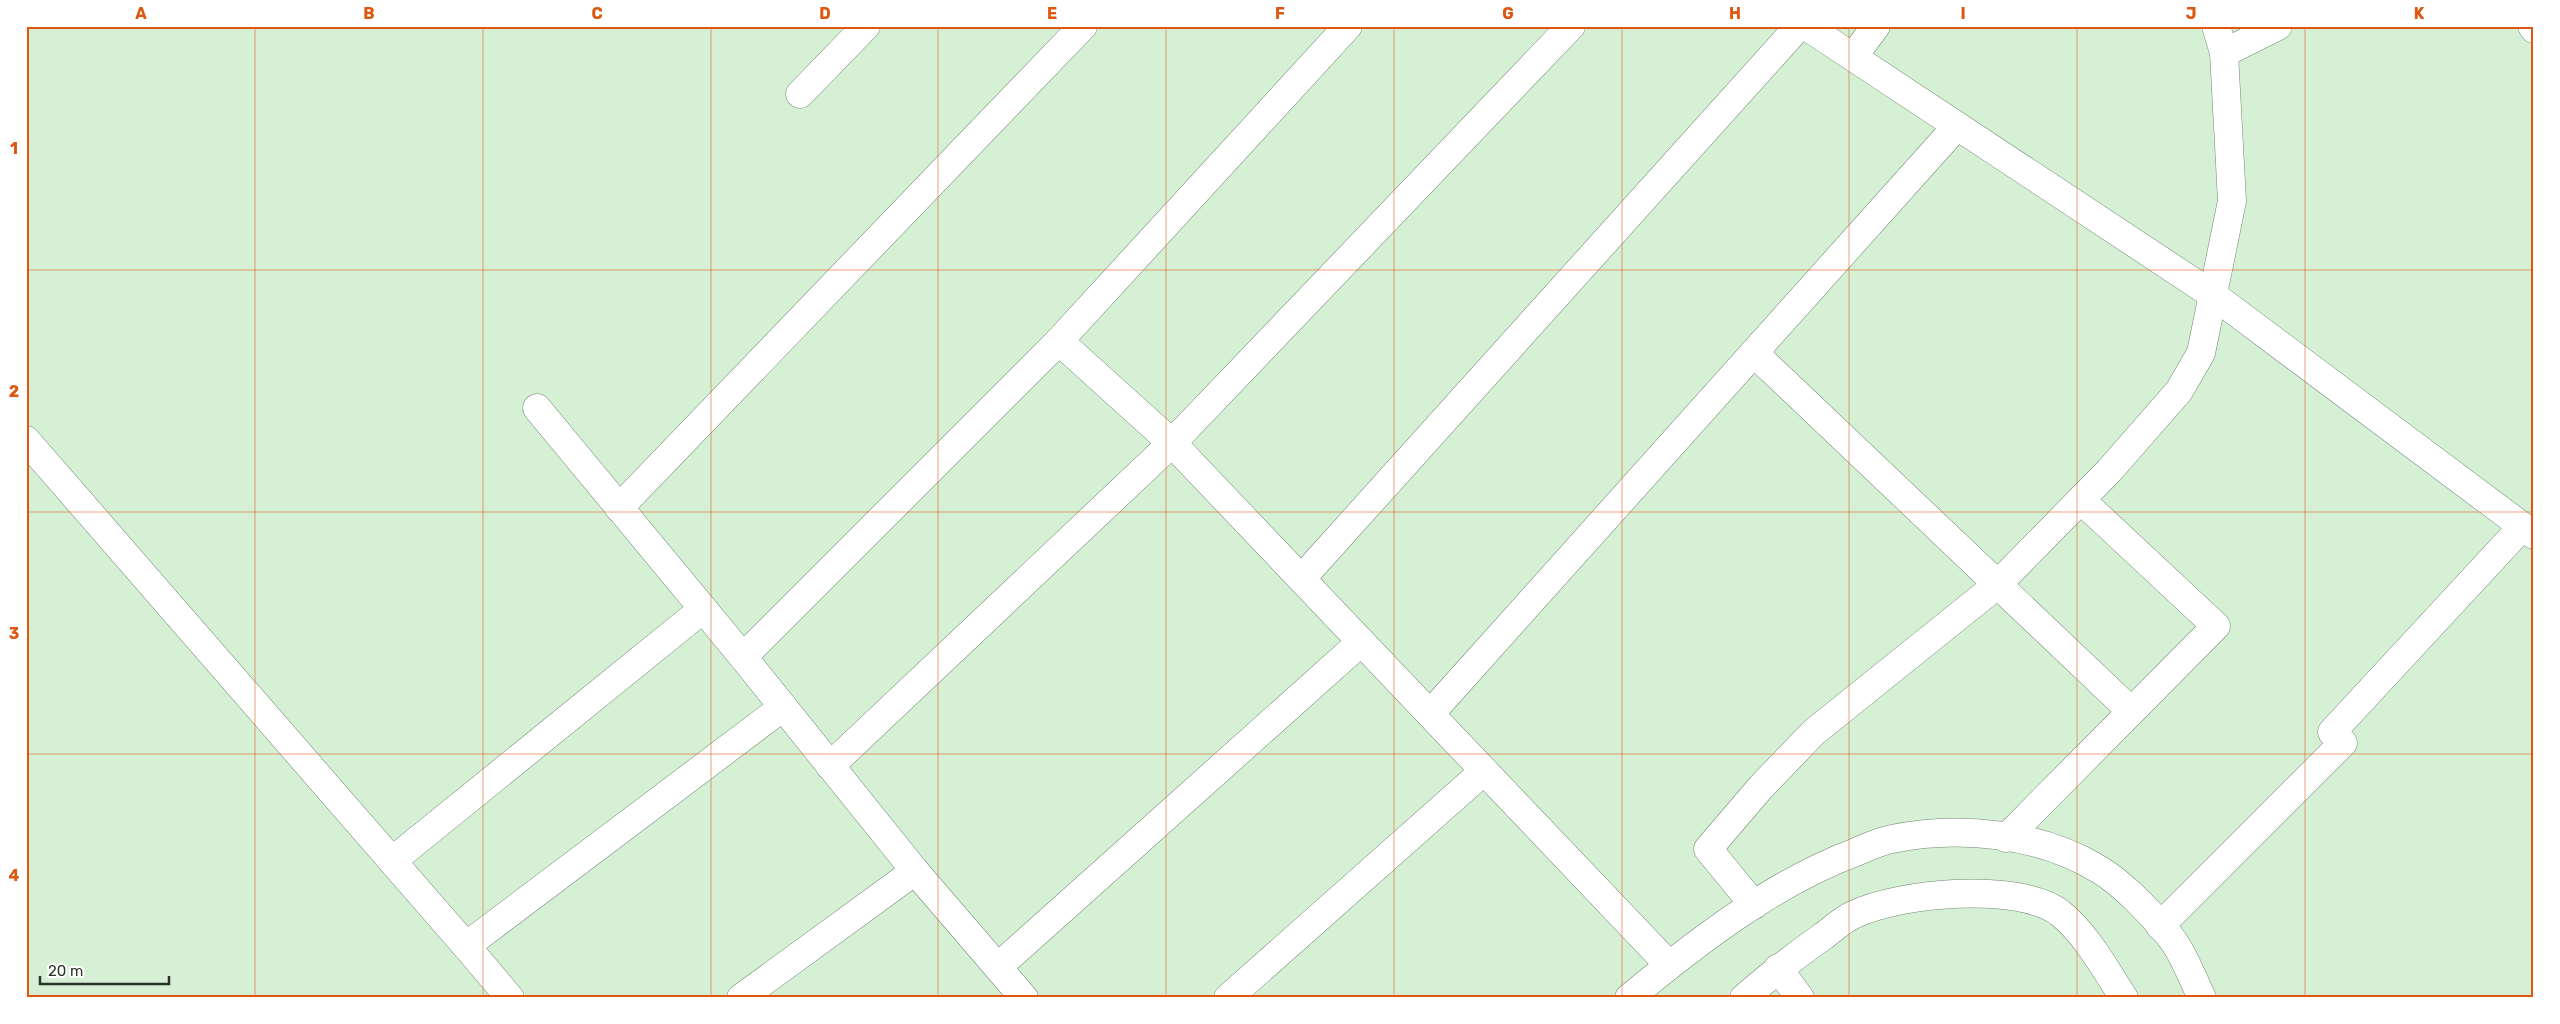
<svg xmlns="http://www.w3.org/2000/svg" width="2560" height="1024" viewBox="0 0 2560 1024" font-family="Rubik,sans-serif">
  <rect width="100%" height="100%" fill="#d6f0d5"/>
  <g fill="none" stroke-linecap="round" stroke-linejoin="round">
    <defs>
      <g id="street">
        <polyline points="2532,26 2534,29"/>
        <polyline points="2224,53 2278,26"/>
        <polyline points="1853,57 1876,26"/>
        <polyline points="800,94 866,26"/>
        <polyline points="1059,341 1172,443 1669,965"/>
        <polyline points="1754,353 2131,711"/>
        <polyline points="537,408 743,657 915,871 1024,998"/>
        <polyline points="26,440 466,946"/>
        <polyline points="619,508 1083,26"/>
        <polyline points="1302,578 1799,26"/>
        <polyline points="743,657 1059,341 1348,26"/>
        <polyline points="1430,714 1957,126"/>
        <polyline points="830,766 1172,443 1571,26"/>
        <polyline points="2006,838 2216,626 2081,500"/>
        <polyline points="392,861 703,609"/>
        <polyline points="1754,905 1708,849 1761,787 1814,732 1997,585 2109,471 2179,391 2201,353 2232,201 2224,53 2216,26"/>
        <polyline points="2160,926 2343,743 2332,732 2522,527"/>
        <polyline points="999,966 1361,642"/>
        <polyline points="1778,968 1800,998"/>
        <polyline points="510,998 466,946 783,707"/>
        <polyline points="741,998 915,871"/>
        <polyline points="1228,998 1484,771"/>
        <path d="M1629 998C1697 942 1773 883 1856 852 1868 847 1880 841 1892 839 1958 825 2041 833 2100 870 2123 884 2151 913 2168 934 2183 952 2192 977 2202 998"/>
        <path d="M1744 998C1769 976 1795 956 1822 937 1832 930 1842 920 1853 915 1898 893 2018 881 2060 913 2087 935 2105 969 2124 998"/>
      </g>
      <polyline id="secondary" points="1806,26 2213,295 2534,535"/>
    </defs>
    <use href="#street" stroke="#718971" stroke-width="29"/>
    <use href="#secondary" stroke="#718971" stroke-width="29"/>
    <use href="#street" stroke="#fff" stroke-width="28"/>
    <use href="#secondary" stroke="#fff" stroke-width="28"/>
  </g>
  <path fill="none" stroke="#de570e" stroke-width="1" stroke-opacity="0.55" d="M255 26V998M483 26V998M711 26V998M938 26V998M1166 26V998M1394 26V998M1622 26V998M1849 26V998M2077 26V998M2305 26V998M26 270H2534M26 512H2534M26 754H2534"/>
  <rect width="2560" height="1024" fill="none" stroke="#ffffff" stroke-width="55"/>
  <path d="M40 976v8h129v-8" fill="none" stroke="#2a342a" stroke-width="2.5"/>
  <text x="48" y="976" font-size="15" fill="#2a342a" stroke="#ffffff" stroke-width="4" paint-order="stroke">20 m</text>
  <rect x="28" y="28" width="2504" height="968" fill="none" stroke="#de570e" stroke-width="2"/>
  <g font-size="16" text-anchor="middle" font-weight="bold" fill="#de570e">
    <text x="141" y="19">A</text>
    <text x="369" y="19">B</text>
    <text x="597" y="19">C</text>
    <text x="825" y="19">D</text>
    <text x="1052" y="19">E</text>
    <text x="1280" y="19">F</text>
    <text x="1508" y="19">G</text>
    <text x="1735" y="19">H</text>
    <text x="1963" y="19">I</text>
    <text x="2191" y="19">J</text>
    <text x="2419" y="19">K</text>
    <text x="14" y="154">1</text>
    <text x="14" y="397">2</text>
    <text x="14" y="639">3</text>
    <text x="14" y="881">4</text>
  </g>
</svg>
